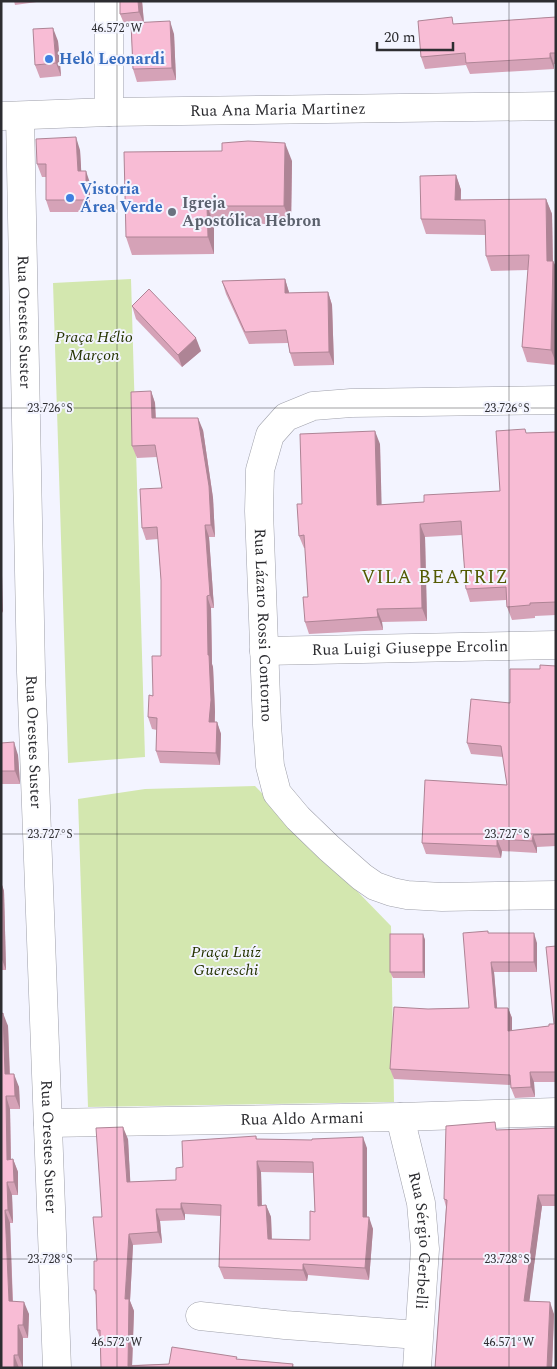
<svg xmlns="http://www.w3.org/2000/svg" width="557" height="1369" viewBox="0 0 557 1369" font-family="Spectral,serif">
  <rect width="100%" height="100%" fill="#f3f4ff"/>
  <g fill="#d3e7af">
    <polygon points="131,279 145,757 68,763 53,283"/>
    <polygon points="255,786 391,926 394,1102 88,1107 78,799 145,789"/>
  </g>
  <g fill="none" stroke-linecap="round" stroke-linejoin="round">
    <defs>
      <g id="minor">
        <polyline points="109,1 109,112"/>
        <path id="s1" d="M3 116 109 112 556 106"/>
        <path id="s2" d="M20 116 31 672 57 1368"/>
        <path id="s3" d="M556 400 351 403 313 406 286 417 270 435 260 470 259 511 267 725 270 766 277 793 298 818 329 848 362 877 375 886 392 892 407 895 442 897 556 895"/>
        <path id="s4" d="M264 651 556 645"/>
        <path id="s5" d="M400 1117 421 1203 425 1249 417 1368"/>
        <path id="s6" d="M48 1123 400 1117 556 1112"/>
        <polyline points="200,1316 285,1325 418,1335"/>
      </g>
    </defs>
    <use href="#minor" stroke="#9fa0aa" stroke-width="29"/>
    <use href="#minor" stroke="#fff" stroke-width="28"/>
  </g>
  <g fill="#d5a2b7" fill-rule="evenodd">
    <polygon points="14,1 44,1 15,5"/>
    <polygon points="120,1 142,1 144,22 174,34 176,80 137,82 133,69 131,26 125,26 120,14"/>
    <polygon points="556,17 556,64 554,64 554,69 470,74 466,65 425,69 421,57 455,24"/>
    <polygon points="58,41 61,76 40,78 35,65"/>
    <polygon points="80,150 81,171 90,183 90,212 50,212 46,200 46,177 42,177 37,164"/>
    <polygon points="292,161 291,224 214,224 214,254 132,255 126,237"/>
    <polygon points="456,175 461,190 461,200 546,199 552,214 553,261 556,267 556,365 527,362 522,347 528,270 491,271 486,256 486,235 426,234 421,219"/>
    <polygon points="285,279 289,293 328,292 332,305 334,365 294,366 290,353 288,343 249,344 226,294 222,281"/>
    <polygon points="132,306 201,351 182,367 136,319"/>
    <polygon points="151,391 155,403 156,418 203,430 213,498 215,537 209,537 214,608 211,608 212,664 213,667 215,712 215,722 217,722 221,734 220,765 160,763 156,751 157,730 152,729 148,717 161,656 161,580 158,539 146,540 142,528 162,488 157,457 137,458 132,446"/>
    <polygon points="556,432 556,615 535,616 535,618 512,620 507,607 506,600 470,602 466,589 462,535 425,537 427,621 382,622 383,630 309,634 305,622 308,597 305,548 304,548 299,536 302,504 380,444 381,505 424,502 500,491 527,433"/>
    <polygon points="556,666 556,846 537,847 537,853 502,851 501,858 426,854 422,843 507,785 503,757 471,754 467,743 510,703 540,669"/>
    <polygon points="1,723 2,743 18,755 20,784 1,784"/>
    <polygon points="1,882 4,891 6,970 1,970"/>
    <polygon points="489,933 537,943 537,972 494,972 497,1008 508,1008 512,1018 512,1031 549,1026 554,1024 556,946 556,1082 534,1082 535,1097 515,1098 511,1088 511,1085 394,1079 390,1069 428,1009 469,1008"/>
    <polygon points="423,934 425,940 425,978 393,978 390,972"/>
    <polygon points="1,1014 8,1026 10,1074 19,1087 20,1109 10,1109 11,1159 13,1159 18,1172 18,1195 12,1195 13,1223 10,1223 13,1301 29,1314 28,1338 23,1338 23,1368 1,1368"/>
    <polygon points="556,1128 556,1206 542,1206 529,1301 554,1314 552,1368 435,1368 446,1207 444,1199 498,1130"/>
    <path d="M256 1136 257 1139 367 1148V1217L373 1229 369 1280 308 1275 307 1281 224 1279 219 1267 221 1216 185 1214V1220L160 1221 162 1243 133 1245 130 1301 134 1311 132 1365 169 1364 237 1359 293 1364 294 1368H101L100 1338 97 1330 96 1295 94 1290 102 1217 128 1139 130 1182 176 1180 183 1167ZM261 1172 313 1173 315 1212 310 1240 272 1239 271 1217 266 1205 262 1206Z"/>
  </g>
  <g fill="#ae8495">
    <polygon points="138,1 142,1 144,24 139,12"/>
    <polygon points="170,21 174,34 176,80 172,68"/>
    <polygon points="53,28 58,41 61,76 56,63"/>
    <polygon points="550,53 554,64 554,69 550,58"/>
    <polygon points="76,137 80,150 82,183 78,171"/>
    <polygon points="285,143 292,161 291,224 284,206"/>
    <polygon points="86,171 90,183 90,212 86,200"/>
    <polygon points="456,175 461,190 460,215 455,200"/>
    <polygon points="546,199 552,214 553,276 547,261"/>
    <polygon points="207,206 214,224 214,254 208,237"/>
    <polygon points="553,261 556,267 556,363 551,350"/>
    <polygon points="285,279 289,292 290,306 285,293"/>
    <polygon points="328,292 332,305 334,365 329,352"/>
    <polygon points="196,338 201,351 182,367 178,355"/>
    <polygon points="151,391 155,403 156,430 152,418"/>
    <polygon points="198,418 203,430 213,498 215,537 211,525"/>
    <polygon points="375,431 380,444 382,518 377,505"/>
    <polygon points="420,524 425,537 427,621 422,608"/>
    <polygon points="205,525 209,537 214,608 210,595"/>
    <polygon points="1,537 3,613 1,609"/>
    <polygon points="207,596 211,608 212,664 213,667 215,712 214,734 209,722"/>
    <polygon points="377,609 382,622 383,630 378,617"/>
    <polygon points="217,722 221,734 220,765 216,753"/>
    <polygon points="14,742 18,755 20,784 15,771"/>
    <polygon points="533,835 537,847 537,853 532,841"/>
    <polygon points="497,839 502,851 501,858 497,846"/>
    <polygon points="1,882 4,891 6,970 1,957"/>
    <polygon points="534,933 537,943 537,972 534,962"/>
    <polygon points="423,934 425,940 425,978 423,972"/>
    <polygon points="491,962 494,972 498,1018 495,1008"/>
    <polygon points="508,1008 512,1018 512,1041 508,1031"/>
    <polygon points="3,1013 8,1026 10,1087 5,1074"/>
    <polygon points="530,1072 534,1082 535,1097 531,1087"/>
    <polygon points="14,1074 19,1087 20,1109 15,1096"/>
    <polygon points="6,1096 10,1109 11,1172 7,1160"/>
    <polygon points="123,1127 128,1139 131,1194 127,1182"/>
    <polygon points="363,1137 367,1148 367,1228 363,1217"/>
    <polygon points="13,1159 18,1172 18,1195 14,1182"/>
    <polygon points="257,1161 261,1172 262,1217 258,1206"/>
    <polygon points="7,1182 12,1195 13,1223 8,1210"/>
    <polygon points="538,1195 542,1206 528,1312 524,1301"/>
    <polygon points="181,1203 185,1214 185,1220 181,1209"/>
    <polygon points="266,1205 271,1217 272,1250 268,1239"/>
    <polygon points="156,1209 160,1221 162,1243 158,1232"/>
    <polygon points="5,1210 10,1223 13,1314 9,1301"/>
    <polygon points="369,1217 373,1229 369,1280 365,1268"/>
    <polygon points="129,1234 133,1245 130,1301 134,1311 132,1368 128,1366 125,1299"/>
    <polygon points="303,1264 308,1275 307,1281 303,1270"/>
    <polygon points="24,1302 29,1314 28,1338 23,1325"/>
    <polygon points="550,1302 554,1314 552,1368 547,1368"/>
    <polygon points="18,1325 23,1338 23,1368 18,1355"/>
    <polygon points="14,1355 19,1368 14,1368"/>
  </g>
  <g fill="#f8bcd5" stroke="#ae8495" fill-rule="evenodd">
    <polygon points="120,1 138,1 139,12 120,14"/>
    <polygon points="452,17 453,24 556,17 556,53 550,53 550,58 466,63 465,53 421,57 418,21"/>
    <polygon points="170,21 172,68 133,69 131,23"/>
    <polygon points="53,28 56,63 35,65 33,29"/>
    <polygon points="76,137 78,171 86,171 86,200 46,200 46,164 37,164 36,139"/>
    <polygon points="248,141 285,143 284,206 207,206 208,237 126,237 124,152 222,151 222,143"/>
    <polygon points="456,175 455,200 546,199 547,261 553,261 551,350 522,347 529,255 486,256 485,220 421,219 420,176"/>
    <polygon points="285,279 285,293 328,292 329,352 290,353 286,330 245,332 222,281"/>
    <polygon points="149,289 196,338 178,355 132,306"/>
    <polygon points="151,391 152,418 198,418 209,486 211,525 205,525 210,595 207,596 208,655 209,655 211,700 209,722 217,722 216,753 156,751 157,718 148,717 149,695 153,696 152,656 161,656 161,580 157,527 142,528 140,489 162,488 155,445 132,446 131,392"/>
    <polygon points="525,429 526,433 556,432 556,602 530,603 530,605 507,607 506,587 466,589 461,521 420,524 422,608 377,609 378,617 305,622 303,597 308,597 304,535 299,536 297,504 302,504 300,434 375,431 377,505 424,502 424,495 500,491 496,431"/>
    <polygon points="540,665 556,666 556,834 533,835 532,841 497,839 497,846 422,843 425,780 507,785 501,746 467,743 471,699 510,703 510,669 540,669"/>
    <polygon points="14,742 15,771 1,771 1,743"/>
    <polygon points="488,931 488,933 534,933 534,962 491,962 495,1008 508,1008 508,1031 549,1026 549,1024 554,1024 546,947 556,946 556,1072 530,1072 531,1087 511,1088 510,1075 390,1069 394,1007 428,1009 469,1008 463,933"/>
    <rect x="390" y="934" width="33" height="38"/>
    <polygon points="3,1013 5,1074 14,1074 15,1096 6,1096 7,1160 13,1159 14,1182 7,1182 8,1210 5,1210 9,1301 24,1302 23,1325 18,1325 18,1355 14,1355 14,1368 1,1368 1,1014"/>
    <polygon points="495,1122 496,1130 556,1128 556,1195 538,1195 524,1301 550,1302 547,1368 435,1368 447,1200 444,1199 446,1126"/>
    <path d="M123 1127 127 1182 176 1180V1168L183 1167 182 1141 256 1136V1139L312 1140V1139L363 1137V1217H369L365 1268 303 1264V1270L219 1267 221 1205 181 1203V1209H156L158 1232 129 1234 125 1299H129L128 1366 169 1364 172 1347 237 1357 236 1359 293 1364 292 1368H101L100 1330H97L96 1290H94V1261H97L93 1217H102L96 1128ZM257 1161 313 1162 315 1212 310 1211V1240L268 1239 266 1205 258 1206Z"/>
  </g>
  <path fill="none" stroke="#2d2d31" stroke-width="1" stroke-opacity="0.45" d="M117 1V1368M509 1V1368M1 408H556M1 834H556M1 1259H556"/>
  <g fill="#3f7fe0" stroke="#f3f4ff" stroke-width="2">
    <circle cx="49" cy="59" r="5"/>
    <circle cx="70" cy="198" r="5"/>
  </g>
  <circle fill="#6b7280" stroke="#f3f4ff" stroke-width="2" cx="172" cy="212" r="5"/>
  <g text-anchor="middle" dominant-baseline="central" stroke-width="4" stroke-linejoin="round" paint-order="stroke">
    <g font-size="16" font-weight="bold" fill="#366cbe" stroke="#f3f4ff" text-anchor="start">
      <text x="59" y="59">Helô Leonardi</text>
      <text x="80" y="189">Vistoria<tspan x="80" dy="18">Área Verde</tspan></text>
    </g>
    <g font-size="16" fill="#2d2d31" stroke="#f3f4ff">
      <text stroke="none"><textPath href="#s1" startOffset="275">Rua Ana Maria Martinez</textPath></text>
      <text stroke="none"><textPath href="#s2" startOffset="206">Rua Orestes Suster</textPath></text>
      <text stroke="none"><textPath href="#s3" startOffset="488">Rua Lázaro Rossi Contorno</textPath></text>
      <text stroke="none"><textPath href="#s4" startOffset="146">Rua Luigi Giuseppe Ercolin</textPath></text>
      <text stroke="none"><textPath href="#s2" startOffset="626">Rua Orestes Suster</textPath></text>
      <text stroke="none"><textPath href="#s6" startOffset="254">Rua Aldo Armani</textPath></text>
      <text stroke="none"><textPath href="#s2" startOffset="1031">Rua Orestes Suster</textPath></text>
      <text stroke="none"><textPath href="#s5" startOffset="126">Rua Sérgio Gerbelli</textPath></text>
    </g>
    <g font-size="16" font-weight="bold" fill="#5b616d" stroke="#f3f4ff" text-anchor="start">
      <text x="182" y="203">Igreja<tspan x="182" dy="18">Apostólica Hebron</tspan></text>
    </g>
    <g font-size="16" font-style="italic" fill="#253300" stroke="#f3f4ff">
      <text x="94" y="337">Praça Hélio<tspan x="94" dy="18">Marçon</tspan></text>
      <text x="226" y="952">Praça Luíz<tspan x="226" dy="18">Guereschi</tspan></text>
    </g>
    <g font-size="19" letter-spacing="1" fill="#535a02" stroke="#f3f4ff">
      <text x="435" y="577">VILA BEATRIZ</text>
    </g>
  </g>
  <g font-size="12" text-anchor="middle" fill="#2d2d31" stroke="#f3f4ff" stroke-width="4" stroke-linejoin="round" paint-order="stroke">
    <text x="117" y="32">46.572°W</text>
    <text x="50" y="412">23.726°S</text>
    <text x="507" y="412">23.726°S</text>
    <text x="50" y="838">23.727°S</text>
    <text x="507" y="838">23.727°S</text>
    <text x="50" y="1263">23.728°S</text>
    <text x="507" y="1263">23.728°S</text>
    <text x="117" y="1346">46.572°W</text>
    <text x="509" y="1346">46.571°W</text>
  </g>
  <rect width="557" height="1369" fill="none" stroke="#2d2d31" stroke-width="5"/>
  <path d="M377 42v8h76v-8" fill="none" stroke="#2d2d31" stroke-width="2.5"/>
  <text x="384" y="42" font-size="15" fill="#2d2d31" stroke="#f3f4ff" stroke-width="4" paint-order="stroke">20 m</text>
</svg>
